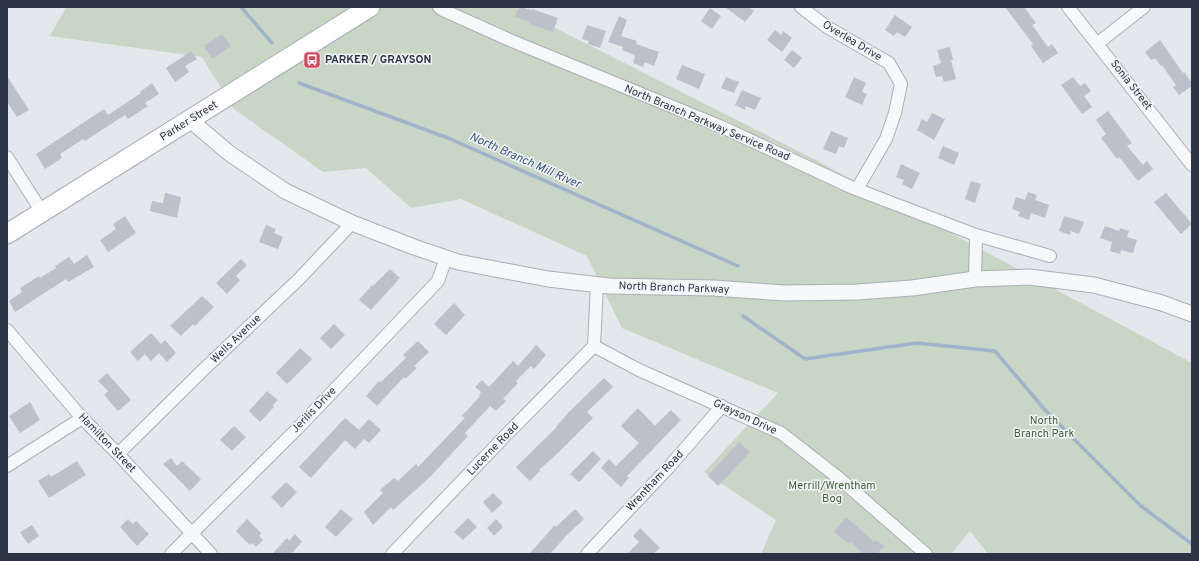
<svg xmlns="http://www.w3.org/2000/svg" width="1199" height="561" viewBox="0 0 1199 561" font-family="Overpass,sans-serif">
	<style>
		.green { fill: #c9d6c5 }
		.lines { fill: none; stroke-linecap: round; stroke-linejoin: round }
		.stream { stroke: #9fb4cc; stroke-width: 3.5 }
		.building { fill: #bbc0ca }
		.minor-casing { stroke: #a9aeb7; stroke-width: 14 }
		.tertiary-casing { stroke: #a9aeb7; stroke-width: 17 }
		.primary-casing { stroke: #a3abb8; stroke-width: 21 }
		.minor { stroke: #f7f8fa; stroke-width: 12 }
		.tertiary { stroke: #f7f8fa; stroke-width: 15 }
		.primary { stroke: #fff; stroke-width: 19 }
		.labels { text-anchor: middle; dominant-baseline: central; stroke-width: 3; stroke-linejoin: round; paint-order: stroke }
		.street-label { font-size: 11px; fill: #2b3445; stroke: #f4f6f9 }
		.poi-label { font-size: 11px; font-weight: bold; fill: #2b3445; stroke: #f4f6f9; text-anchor: start }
		.park-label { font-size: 11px; fill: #3f6138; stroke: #f4f6f9 }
		.water-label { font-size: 12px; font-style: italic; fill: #34527a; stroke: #f4f6f9 }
	</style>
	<rect width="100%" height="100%" fill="#e4e7ec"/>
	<path class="green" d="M66 7H514L812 158 1192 363V554H988L970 531 951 554H761L776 520 704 472 778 393 622 328 587 256 461 199 411 208 366 168 323 172 234 109 202 57 50 36Z"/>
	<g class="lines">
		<g class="stream">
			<path d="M241 7 272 43"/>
			<path d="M299 83 448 138 738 266"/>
			<path d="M743 316 805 359 917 343 995 351 1045 410 1141 506 1192 544"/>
		</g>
	</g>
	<g class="building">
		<path d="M519 7 532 10V9L558 18 553 32 530 24V22L515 17Z"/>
		<path d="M725 7H748L754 11 745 22Z"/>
		<path d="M1005 7H1024L1036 23 1032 25 1048 47 1052 44 1058 53 1043 63 1031 46 1033 44Z"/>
		<path d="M710 8 721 16 712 29 701 21Z"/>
		<path d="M895 15 912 27 905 37 897 32 894 36 885 30Z"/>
		<path d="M619 16 627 20 621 36 637 41 636 44 659 52 654 66 645 62 643 67 633 63 635 55 622 50 623 47 608 42Z"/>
		<path d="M587 25 606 31 600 48 588 44 589 41 582 39Z"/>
		<path d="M775 30 781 35 783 31 792 38 782 52 767 40Z"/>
		<path d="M222 34 231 46 212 59 204 46Z"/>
		<path d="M1160 40 1183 73 1184 72 1192 83V86L1179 95 1173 87 1176 85 1162 65 1161 66 1155 58 1151 60 1145 52Z"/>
		<path d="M950 47 953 60H951L956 79 944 82 942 76 936 77 933 66 941 63 937 50Z"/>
		<path d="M792 50 802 58 794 68 784 60Z"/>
		<path d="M191 51 197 59 185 66 189 72 175 82 166 68Z"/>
		<path d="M682 65 705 74 699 89 676 79Z"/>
		<path d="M7 76 29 110 17 117 7 102Z"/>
		<path d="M726 77 739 82 734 93 721 88Z"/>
		<path d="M854 77 866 83 862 92 867 94 862 105 845 97Z"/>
		<path d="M1073 77 1080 86 1085 83 1091 91 1084 96 1092 107 1082 114 1061 85Z"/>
		<path d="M152 83 159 94 145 103 148 106 128 119 125 115 85 141 83 139 60 154 62 158 45 169 36 154 104 109 108 115 141 93 140 92Z"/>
		<path d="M742 90 761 98 755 110 746 106 745 110 735 105Z"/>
		<path d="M1108 111 1132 143 1127 146 1143 165 1147 161 1153 169 1138 181 1119 157 1117 159 1101 138 1106 134 1096 120Z"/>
		<path d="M932 113 945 119 934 140 917 130 922 119 927 122Z"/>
		<path d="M831 131 848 138 844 148 839 146 836 154 823 149Z"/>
		<path d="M943 146 959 153 954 165 938 158Z"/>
		<path d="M901 164 920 173 912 189 902 184 904 180 896 177Z"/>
		<path d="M971 181 981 184 975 203 965 199Z"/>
		<path d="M1028 192 1037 195 1035 200 1049 205 1045 218 1031 213 1029 220 1018 216 1020 212 1012 209 1016 197 1025 200Z"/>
		<path d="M165 193 181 197 177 218 150 211 152 201 163 203Z"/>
		<path d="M1166 193 1192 224 1181 234 1154 202Z"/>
		<path d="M125 216 136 233 108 252 100 240 116 229 113 224Z"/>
		<path d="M1064 216 1084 222 1079 234 1071 231 1070 235 1059 231Z"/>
		<path d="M266 225 276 229 274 233 283 237 278 249 259 242Z"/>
		<path d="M1105 226 1119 231 1120 228 1129 231 1127 237 1137 240 1133 253 1121 250 1120 254 1110 251 1112 242 1100 238Z"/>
		<path d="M87 255 94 267 68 282 66 279 15 312 9 301 22 292 20 288 39 276 40 278 56 268 55 266 69 257 74 264Z"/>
		<path d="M241 259 247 265 236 276 240 280 227 294 216 283Z"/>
		<path d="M390 269 400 278 371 310 359 300 372 285 373 286Z"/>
		<path d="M202 296 214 307 195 326 193 324 181 336 170 326Z"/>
		<path d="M454 303 465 315 446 335 434 324Z"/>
		<path d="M334 324 345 335 331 349 320 338Z"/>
		<path d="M151 333 161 344 165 340 176 353 167 362 159 353 151 361 145 354 138 361 130 352Z"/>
		<path d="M418 341 429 352 414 366 417 368 405 379 404 377 377 406 366 396 379 381 381 382 406 358 403 355Z"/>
		<path d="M536 345 546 355 534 369 531 366 516 381 518 383 503 399 506 401 496 411 490 406 465 433 468 436 429 478 393 510 391 507 373 525 364 512 383 493 380 490 394 478 398 481 416 464 418 467 465 418 462 416 480 396 479 395 481 392 475 387 482 380 489 387 513 361 518 366Z"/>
		<path d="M300 348 312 359 287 384 276 373Z"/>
		<path d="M107 373 131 400 118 411 104 395 108 391 98 381Z"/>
		<path d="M604 378 613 387 587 412 593 418 560 451 539 470 540 471 530 481 516 467 556 428V427L569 412Z"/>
		<path d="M267 391 278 400 273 405 274 407 260 422 249 411Z"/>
		<path d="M30 402 40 420 20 433 9 416Z"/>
		<path d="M638 408 655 426 671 410 681 420 627 476 629 478 621 487 601 468 609 459 616 466 639 443 621 426Z"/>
		<path d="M345 418 359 430 369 419 381 430 369 443 364 439 355 449 345 440 311 478 299 467Z"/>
		<path d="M234 426 246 437 232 451 220 440Z"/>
		<path d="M739 442 750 452 718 486 708 476Z"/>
		<path d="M593 451 601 459 579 482 570 474Z"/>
		<path d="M171 458 177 466 182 461 201 479 190 491 163 464Z"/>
		<path d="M77 461 86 475 49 498 38 481 49 474 51 477Z"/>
		<path d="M286 482 297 492 282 508 271 497Z"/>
		<path d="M493 493 503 503 492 513 483 502Z"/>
		<path d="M341 509 353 519 336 537 325 527Z"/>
		<path d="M575 509 584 519 566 536 550 554H529L555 525 556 527Z"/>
		<path d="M846 517 874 542 876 540 884 546 877 554H864L851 542 849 544 834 532Z"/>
		<path d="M468 518 477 527 463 540 454 532Z"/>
		<path d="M128 519 133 524 136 521 149 534 137 546 120 527Z"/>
		<path d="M247 519 261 533 259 536 263 540 256 547 252 543 250 545 236 531Z"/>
		<path d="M496 519 503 527 494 536 487 528Z"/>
		<path d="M32 525 39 536 28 544 20 532Z"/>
		<path d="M640 528 660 548 653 554H627L639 542 633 536Z"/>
		<path d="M295 534 302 542 291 554H272L287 538 289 541Z"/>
	</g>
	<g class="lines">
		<defs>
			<g id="minor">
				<path d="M439 7 443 10 512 41 722 127 853 188 976 235 1050 256"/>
				<path d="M801 7 827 27 889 63 901 84 895 113 886 139 857 189"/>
				<path d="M1068 7 1192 165"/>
				<path d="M1098 43 1144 7"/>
				<path d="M7 157 42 212"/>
				<path d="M975 279 976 235"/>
				<path d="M597 284 594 346 639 370 781 433 840 479 926 554"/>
				<path d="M7 330 82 418 118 454 211 554"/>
				<path d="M118 454 202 371 299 279 352 223"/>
				<path d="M7 466 82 418"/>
				<path d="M171 554 297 429 438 281 446 258"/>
				<path d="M392 554 505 436 594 346"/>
				<path d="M587 554 669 467 722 406"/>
			</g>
			<path id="tertiary" d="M190 120 229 153 285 191 352 223 414 247 458 262 548 279 609 286 713 288 785 293 857 292 912 288 975 279 1029 277 1094 285 1162 303 1192 314"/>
			<path id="primary" d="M7 234 370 7"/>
		</defs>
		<use href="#minor" class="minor-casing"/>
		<use href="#tertiary" class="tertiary-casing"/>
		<use href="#primary" class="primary-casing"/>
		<use href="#minor" class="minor"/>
		<use href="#tertiary" class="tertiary"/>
		<use href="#primary" class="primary"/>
	</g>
	<defs>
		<symbol id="bus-square" viewBox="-11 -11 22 22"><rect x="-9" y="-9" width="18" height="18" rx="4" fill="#d1495b" stroke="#f4f6f9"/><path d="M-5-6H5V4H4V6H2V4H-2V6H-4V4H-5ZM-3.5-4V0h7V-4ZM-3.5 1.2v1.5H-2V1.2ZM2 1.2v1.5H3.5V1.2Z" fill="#fff"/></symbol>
	</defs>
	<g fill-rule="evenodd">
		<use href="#bus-square" x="302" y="50" width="20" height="20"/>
	</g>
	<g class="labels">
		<g class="street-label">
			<text transform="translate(852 41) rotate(31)">Overlea Drive</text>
			<text transform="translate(1131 85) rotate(52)">Sonia Street</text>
			<text transform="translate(189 121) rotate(-32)">Parker Street</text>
			<text transform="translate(707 123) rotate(23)">North Branch Parkway Service Road</text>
			<text transform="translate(674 288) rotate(2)">North Branch Parkway</text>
			<text transform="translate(236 339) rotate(-44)">Wells Avenue</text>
			<text transform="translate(314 410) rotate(-46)">Jerilis Drive</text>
			<text transform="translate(745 417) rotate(25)">Grayson Drive</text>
			<text transform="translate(107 443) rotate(46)">Hamilton Street</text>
			<text transform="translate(493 449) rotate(-46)">Lucerne Road</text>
			<text transform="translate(655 481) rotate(-47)">Wrentham Road</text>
		</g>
		<g class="poi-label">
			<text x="325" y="60">PARKER / GRAYSON</text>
		</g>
		<g class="park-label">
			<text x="1044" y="421">North<tspan x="1044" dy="13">Branch Park</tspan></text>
			<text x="832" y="486">Merrill/Wrentham<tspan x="832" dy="13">Bog</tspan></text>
		</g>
		<g class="water-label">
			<text transform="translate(525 161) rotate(24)">North Branch Mill River</text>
		</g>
	</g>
	<rect width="1199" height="561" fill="none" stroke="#2b3445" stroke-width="16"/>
</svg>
